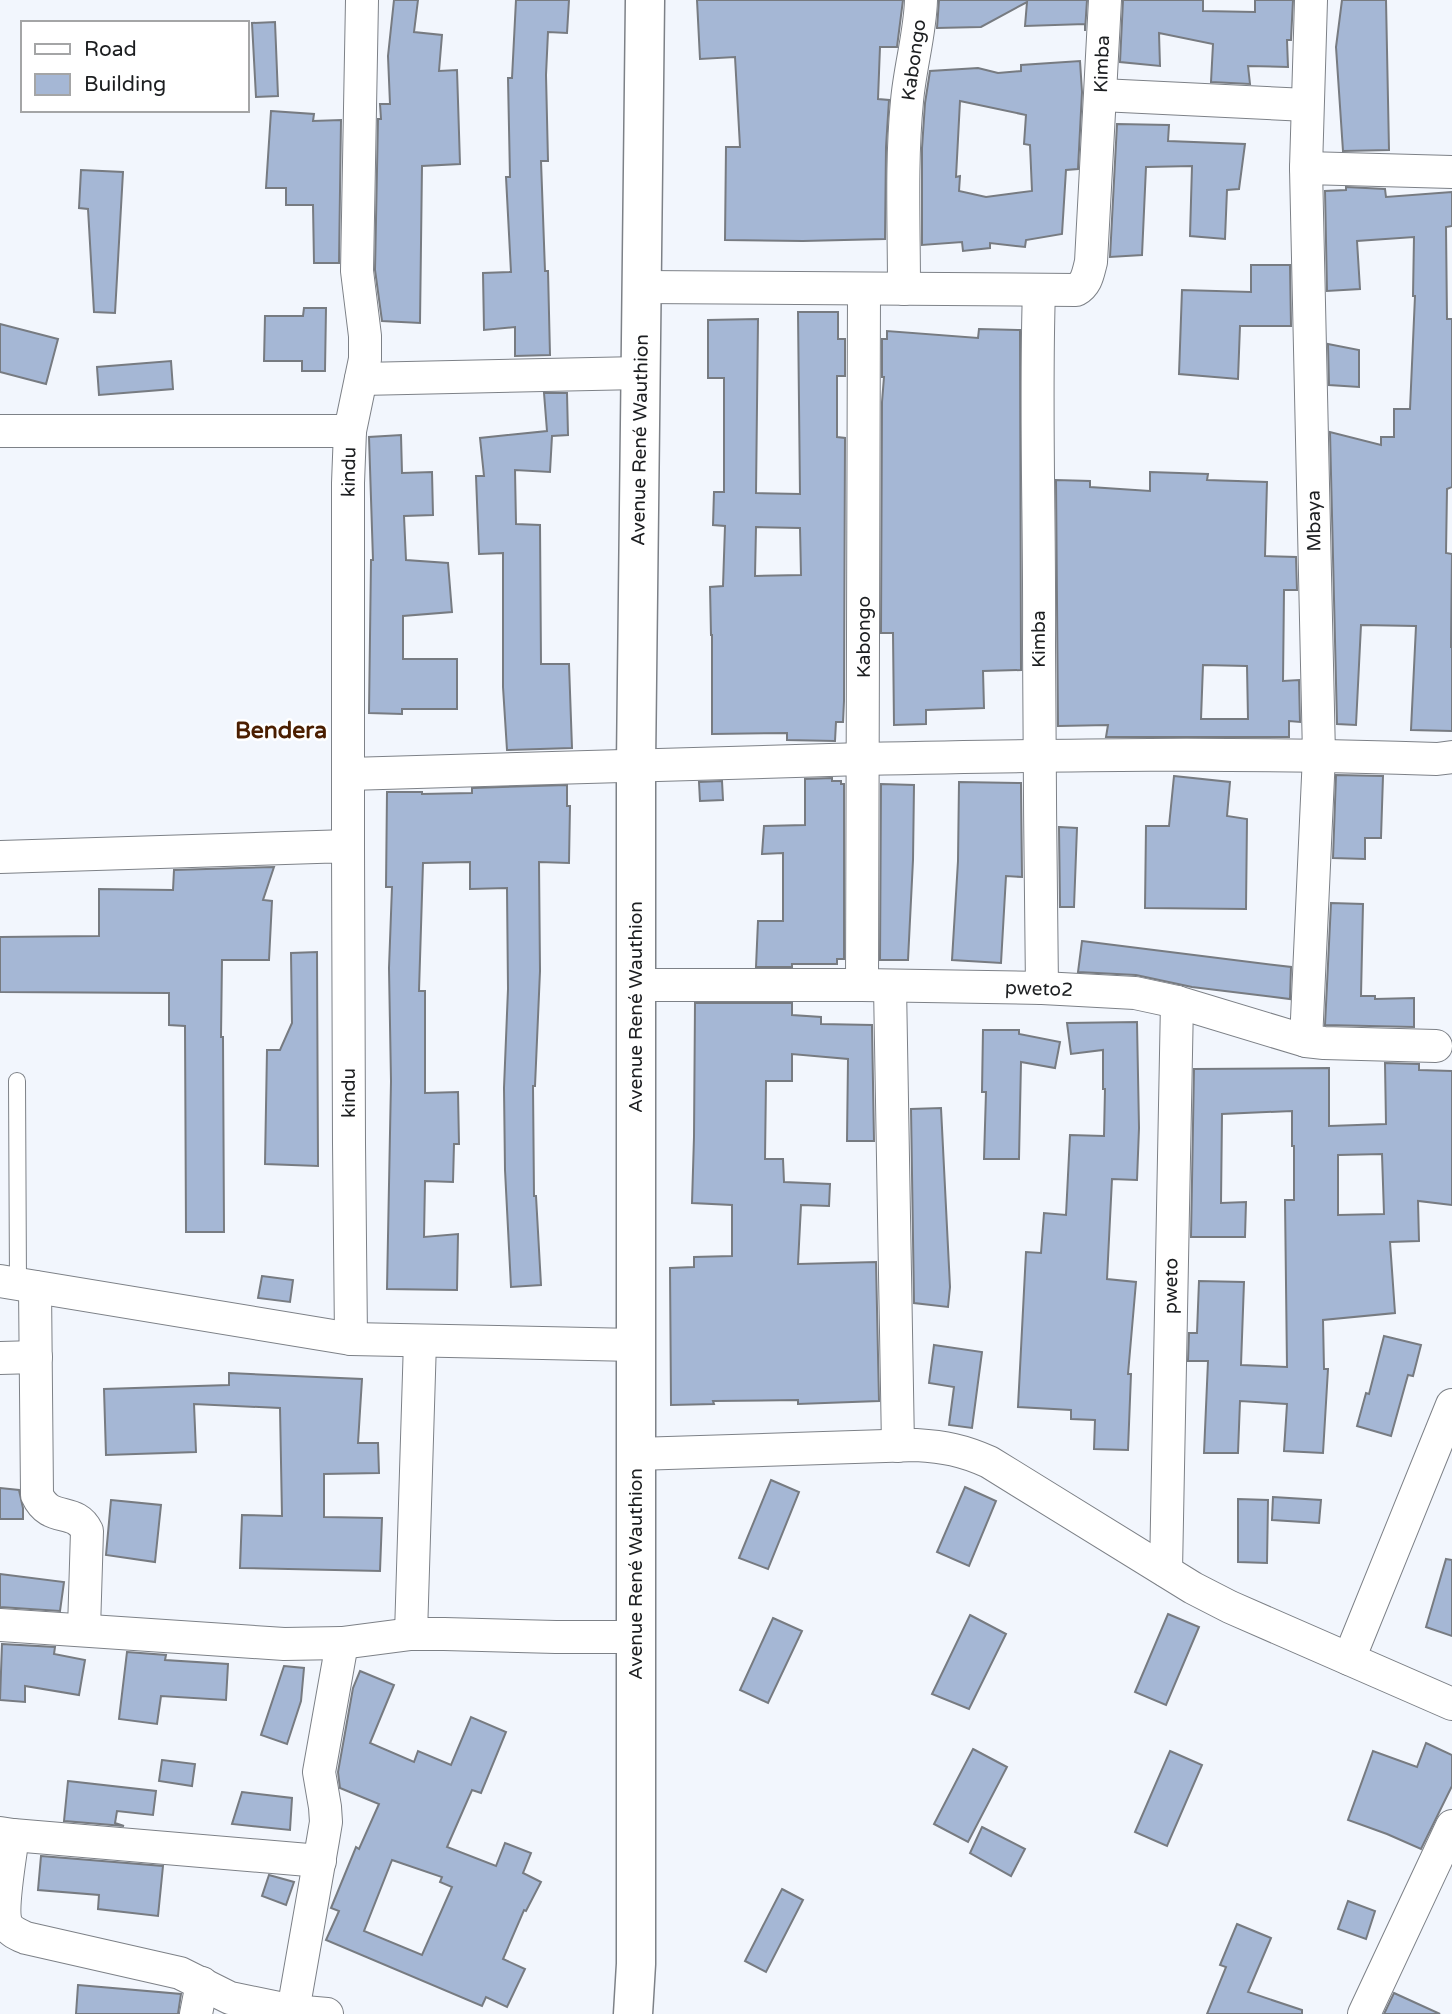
<svg xmlns="http://www.w3.org/2000/svg" width="1452" height="2014" viewBox="0 0 1452 2014" font-family="'Varela Round',sans-serif">
	<style>
		.building { fill: #a5b7d5; stroke: #777b81; stroke-width: 2; fill-rule: evenodd }
		.lines { fill: none; stroke-linecap: round; stroke-linejoin: round }
		.lane-casing { stroke: #7d8187; stroke-width: 18 }
		.street-casing { stroke: #7d8187; stroke-width: 34 }
		.secondary-casing { stroke: #7d8187; stroke-width: 41 }
		.lane { stroke: #fff; stroke-width: 16 }
		.street { stroke: #fff; stroke-width: 32 }
		.secondary { stroke: #fff; stroke-width: 38 }
		.labels { text-anchor: middle; dominant-baseline: central; stroke-width: 5; stroke-linejoin: round; paint-order: stroke }
		.street-label { font-size: 19px; fill: #1c1e20; stroke: #fff }
		.quarter-label { font-size: 23px; font-weight: bold; fill: #4b1e00; stroke: #fff }
	</style>
	<rect width="100%" height="100%" fill="#f2f6fd"/>
	<g class="building">
		<path d="M394 0H418L414 32 442 35 439 71 457 70 460 164 422 166 420 323 382 321 375 270 378 119H381L380 104H390L388 56Z"/>
		<path d="M516 0H569L567 33 548 32 546 75 548 161H541L545 271H548L550 355 515 356V327L484 330 483 273 511 272 506 177H510L508 78H512Z"/>
		<path d="M697 0H903L897 47H880L878 99 889 100 886 147 885 239 803 241 725 240 726 147H740L735 57 700 59Z"/>
		<path d="M939 0H1087L1085 31V24L1025 26 1027 2 981 27 937 28Z"/>
		<path d="M1123 0H1203V11L1255 12V0H1293L1291 40H1287L1288 67 1248 66 1250 84 1211 82 1213 44 1159 33 1160 66 1120 62Z"/>
		<path d="M1342 0H1386L1389 150 1343 151 1336 47Z"/>
		<path d="M275 22 278 96 256 97 252 23Z"/>
		<path d="M1080 61 1082 92 1078 169 1066 170 1062 234 1026 240 1025 247 990 243V248L963 251 962 242 922 245V148L925 103 930 71 978 68 998 73 1021 71V65ZM960 101 1026 115 1024 144 1030 145 1032 191 986 197 959 191 960 176 956 177Z"/>
		<path d="M271 111 314 114 313 121 341 120 339 263H314L313 205H286V188H266Z"/>
		<path d="M1117 124 1169 125 1168 141 1245 144 1239 189 1227 190 1225 239 1190 236 1192 166 1146 167 1142 255 1110 257Z"/>
		<path d="M81 170 123 172 115 313 94 312 88 209 79 208Z"/>
		<path d="M1346 187 1385 189 1386 197 1452 192V226L1446 227 1447 319H1452V487L1447 489 1446 553 1452 554 1451 647H1452V731L1411 730 1416 626 1361 625 1356 725 1337 724 1330 432 1381 445V437H1394V409H1410L1415 296H1413L1414 237 1357 241 1360 289 1327 291 1325 191 1346 190Z"/>
		<path d="M1251 265H1290L1291 326H1240L1238 379 1179 374 1182 290 1251 292Z"/>
		<path d="M304 308H326L325 371H302V361H264L265 316H303Z"/>
		<path d="M798 312H838V339H845V376H837V437L845 438 844 701 843 722H836L835 741 787 740V733L712 734V635H711L710 587 723 586 725 526 713 525 714 492H724V378H708V320L758 319 756 493 800 494ZM756 527 800 528 801 575 755 576Z"/>
		<path d="M0 324 58 339 46 384 0 372Z"/>
		<path d="M979 329 1020 330 1021 670 983 671 984 708 926 710V724L894 725 893 633H881L882 402 884 377H882V339H887V331L978 338Z"/>
		<path d="M1328 344 1359 350V387L1329 385Z"/>
		<path d="M171 361 173 389 99 395 97 367Z"/>
		<path d="M544 393H567L568 435 552 436 550 472 515 470 516 524 540 525 541 664H569L572 748 507 750 503 687V553L479 554 476 476H484L480 438 547 431Z"/>
		<path d="M401 435 402 473 432 472 433 515 404 516 406 560 448 563 452 612 403 616V659H457V709H402V714L369 713 371 560H373L369 437Z"/>
		<path d="M1150 472 1208 474 1207 480 1267 482 1265 556 1296 557 1297 590H1284L1283 681 1299 680 1300 722 1289 721V737H1106L1108 725 1058 726 1056 480 1090 481V487L1150 491ZM1203 665 1247 666 1248 719H1201Z"/>
		<path d="M1336 775 1383 776 1381 838H1365V859L1333 858Z"/>
		<path d="M1174 776 1230 782 1227 816 1247 819 1246 909 1145 908 1146 826H1169Z"/>
		<path d="M832 778V781H841V784H844V959H837V964H792V967H756L758 921H783V853L762 854 764 826 805 825V779Z"/>
		<path d="M722 781 723 800 700 801 699 782Z"/>
		<path d="M959 782 1021 783 1022 877 1006 876 1001 963 952 960 958 861Z"/>
		<path d="M881 784 914 785 913 860 908 960H880Z"/>
		<path d="M567 785V806H570L569 863 539 862 540 971 535 1086H533L534 1196H536L541 1285 511 1287 505 1170 504 1088 508 989 507 888 470 889V862L423 863 419 991H425V1093L458 1092 459 1144H454L453 1182 425 1181 424 1237 458 1234 457 1290 387 1289 391 1081 389 968 392 887H386L387 792H422V794L472 793V788Z"/>
		<path d="M1059 827 1077 828 1074 907H1060Z"/>
		<path d="M274 867 263 900 272 901 269 960H222L221 1037H223L224 1232H186L185 1026 169 1025V993L0 992V937L99 936V889L173 890 174 870Z"/>
		<path d="M1331 903 1363 904 1361 996H1375V999L1414 998V1027L1325 1025Z"/>
		<path d="M1082 941 1291 967 1290 999 1192 987 1136 975 1078 972Z"/>
		<path d="M317 952 318 1166 265 1164 267 1050H280L292 1023 291 953Z"/>
		<path d="M695 1003H792V1015L821 1017V1024L872 1025 874 1141H847L848 1059 792 1054V1081H766L765 1159H783L784 1182 830 1184 829 1206 801 1205 798 1264 876 1262 879 1401 798 1404V1400L713 1401 714 1404 671 1405 670 1268 694 1267V1257L732 1256V1205L692 1203 694 1137Z"/>
		<path d="M1137 1022 1139 1128 1137 1180 1112 1179 1107 1279 1136 1282 1128 1374H1131L1128 1450 1094 1449 1095 1420 1071 1419V1410L1018 1407 1026 1252 1041 1253 1044 1213 1066 1215 1070 1135 1104 1136 1105 1089H1103V1050L1071 1054 1067 1023Z"/>
		<path d="M983 1030H1019V1034L1060 1042 1055 1068 1021 1062 1019 1159H984L986 1092H982Z"/>
		<path d="M1385 1063 1419 1064V1070L1452 1071V1205L1418 1201 1419 1241 1390 1242 1395 1313 1323 1320 1324 1369H1328L1323 1453 1284 1451 1287 1404 1240 1401 1238 1453H1204L1208 1361H1188L1189 1333H1197L1199 1281 1244 1282 1241 1365 1287 1367 1285 1200H1294V1146H1292V1111L1222 1114 1221 1203 1246 1202 1245 1237H1191L1194 1069 1329 1068V1126L1386 1124ZM1382 1154 1384 1214 1338 1215V1155Z"/>
		<path d="M941 1108 950 1287 948 1307 914 1303 911 1109Z"/>
		<path d="M262 1276 293 1280 290 1302 258 1298Z"/>
		<path d="M1384 1336 1421 1345 1413 1376 1408 1375 1391 1436 1357 1426 1366 1393 1369 1394Z"/>
		<path d="M934 1345 982 1352 972 1428 949 1425 954 1387 929 1383Z"/>
		<path d="M229 1373 362 1379 358 1443H378L379 1473 324 1474V1517L382 1518 380 1571 240 1568 242 1515 282 1516 280 1408 194 1404 196 1452 106 1455 104 1389 229 1385Z"/>
		<path d="M771 1480 799 1492 768 1569 739 1558Z"/>
		<path d="M965 1487 996 1501 969 1566 937 1552Z"/>
		<path d="M0 1488 19 1490 23 1508V1519H0Z"/>
		<path d="M1273 1497 1321 1500 1319 1523 1272 1520Z"/>
		<path d="M1238 1499 1268 1500 1267 1563 1238 1562Z"/>
		<path d="M111 1500 161 1505 155 1562 106 1555Z"/>
		<path d="M1446 1559 1452 1560V1636L1426 1627Z"/>
		<path d="M0 1574 64 1582 60 1611 0 1607Z"/>
		<path d="M1168 1614 1199 1627 1166 1705 1135 1692Z"/>
		<path d="M970 1615 1006 1634 969 1709 932 1694Z"/>
		<path d="M773 1618 802 1631 768 1703 740 1690Z"/>
		<path d="M2 1644 55 1647 54 1654 85 1660 79 1695 25 1686V1702L0 1700Z"/>
		<path d="M127 1652 166 1655 165 1660 228 1664 226 1700 161 1696 157 1724 119 1719Z"/>
		<path d="M284 1666 304 1668 301 1701 287 1744 261 1735Z"/>
		<path d="M360 1671 394 1685 370 1743 414 1762 418 1751 451 1765 471 1717 506 1732 481 1793 472 1790 447 1847 496 1866 505 1843 531 1853 523 1873 541 1882 526 1911 524 1910 503 1959 525 1969 507 2007 486 1997 482 2006 326 1940 339 1911 331 1908 356 1847 359 1849 379 1804 340 1788 338 1772 353 1688ZM392 1860 442 1877 440 1882 452 1887 422 1955 364 1931Z"/>
		<path d="M1426 1743 1452 1755V1786L1421 1849 1387 1834 1348 1820 1373 1751 1417 1767Z"/>
		<path d="M973 1749 1007 1767 968 1842 934 1824Z"/>
		<path d="M1170 1751 1202 1765 1167 1846 1135 1832Z"/>
		<path d="M162 1760 195 1764 192 1786 159 1781Z"/>
		<path d="M68 1781 156 1791 153 1815 117 1811 115 1823 124 1826 64 1821Z"/>
		<path d="M242 1792 292 1798 290 1830 232 1824Z"/>
		<path d="M982 1827 1025 1849 1011 1876 970 1853Z"/>
		<path d="M41 1856 163 1866 158 1916 98 1909 99 1895 38 1890Z"/>
		<path d="M269 1875 294 1882 286 1905 262 1896Z"/>
		<path d="M782 1889 803 1900 766 1972 745 1961Z"/>
		<path d="M1348 1901 1375 1911 1366 1939 1338 1929Z"/>
		<path d="M1237 1924 1271 1938 1248 1992 1302 2010V2014H1207L1226 1967 1220 1965Z"/>
		<path d="M78 1985 181 1994 178 2014H76Z"/>
		<path d="M1394 1993 1440 2014H1384Z"/>
	</g>
	<g class="lines">
		<defs>
			<path id="lane" d="M17 1081 18 1284"/>
			<g id="street">
				<path d="M1101 95 1307 105"/>
				<path d="M1306 168 1452 172"/>
				<path d="M641 287 1076 290C1087 284 1088 273 1091 262L1105 0"/>
				<path d="M904 289C904 226 901 163 907 101 910 67 920 34 921 0"/>
				<path d="M1039 290C1035 408 1040 526 1039 644 1039 759 1041 873 1042 988"/>
				<path d="M361 379 640 373"/>
				<path d="M0 431H350"/>
				<path d="M349 774C521 768 692 763 863 759 1055 755 1246 752 1437 759L1452 757"/>
				<path d="M348 846V483L350 431 365 359V336L357 271 362 0"/>
				<path d="M0 857 348 846 349 1143 351 1339"/>
				<path d="M636 985H862L1042 988 1135 993 1177 1002 1306 1041 1324 1043 1436 1046"/>
				<path d="M862 985 864 289"/>
				<path d="M890 986 898 1446"/>
				<path d="M1306 1041 1319 755 1306 168 1311 0"/>
				<path d="M0 1281 351 1339 635 1345"/>
				<path d="M35 1287 37 1495C50 1524 75 1506 87 1531L84 1629"/>
				<path d="M0 1358 36 1357"/>
				<path d="M636 1454 916 1445C945 1447 962 1450 989 1462L1193 1588 1230 1607 1452 1704"/>
				<path d="M1166 1571 1177 1002"/>
				<path d="M0 1625 284 1644 342 1643 411 1634H444L556 1637H636"/>
				<path d="M411 1634 420 1341"/>
				<path d="M1349 1659 1452 1405"/>
				<path d="M0 1833 13 1835C11 1853 0 1911 7 1925 11 1932 19 1935 26 1938L180 1973 230 1998 293 2011 327 2014"/>
				<path d="M13 1835 320 1861"/>
				<path d="M293 2011 323 1840 326 1822 325 1807 319 1772 342 1643"/>
				<path d="M196 2014 202 1983"/>
				<path d="M1364 2014 1452 1826"/>
			</g>
			<path id="secondary" d="M633 2014 636 1964V764L645 0"/>
		</defs>
		<use href="#lane" class="lane-casing"/>
		<use href="#street" class="street-casing"/>
		<use href="#secondary" class="secondary-casing"/>
		<use href="#lane" class="lane"/>
		<use href="#street" class="street"/>
		<use href="#secondary" class="secondary"/>
	</g>
	<g class="labels">
		<g class="street-label">
			<text transform="translate(914 60) rotate(-82)">Kabongo</text>
			<text transform="translate(1102 64) rotate(-88)">Kimba</text>
			<text transform="translate(640 440) rotate(-89)">Avenue René Wauthion</text>
			<text transform="translate(349 472) rotate(-89)">kindu</text>
			<text transform="translate(1314 521) rotate(-91)">Mbaya</text>
			<text transform="translate(864 637) rotate(-90)">Kabongo</text>
			<text transform="translate(1039 639) rotate(-90)">Kimba</text>
			<text transform="translate(1039 989) rotate(2)">pweto2</text>
			<text transform="translate(636 1007) rotate(-90)">Avenue René Wauthion</text>
			<text transform="translate(349 1093) rotate(-90)">kindu</text>
			<text transform="translate(1171 1286) rotate(-89)">pweto</text>
			<text transform="translate(636 1574) rotate(-90)">Avenue René Wauthion</text>
		</g>
		<g class="quarter-label">
			<text x="281" y="731">Bendera</text>
		</g>
	</g>
	<rect x="21" y="21" width="228" height="91" fill="#ffffff" stroke="#a4a5a6" stroke-width="2"/>
	<rect x="35" y="44" width="35" height="10" fill="#ffffff" stroke="#a4a5a6" stroke-width="2"/>
	<text x="84" y="56" font-size="21" fill="#1c1e20">Road</text>
	<rect x="35" y="74" width="35" height="21" fill="#a5b7d5" stroke="#a4a5a6" stroke-width="2"/>
	<text x="84" y="91" font-size="21" fill="#1c1e20">Building</text>
</svg>
